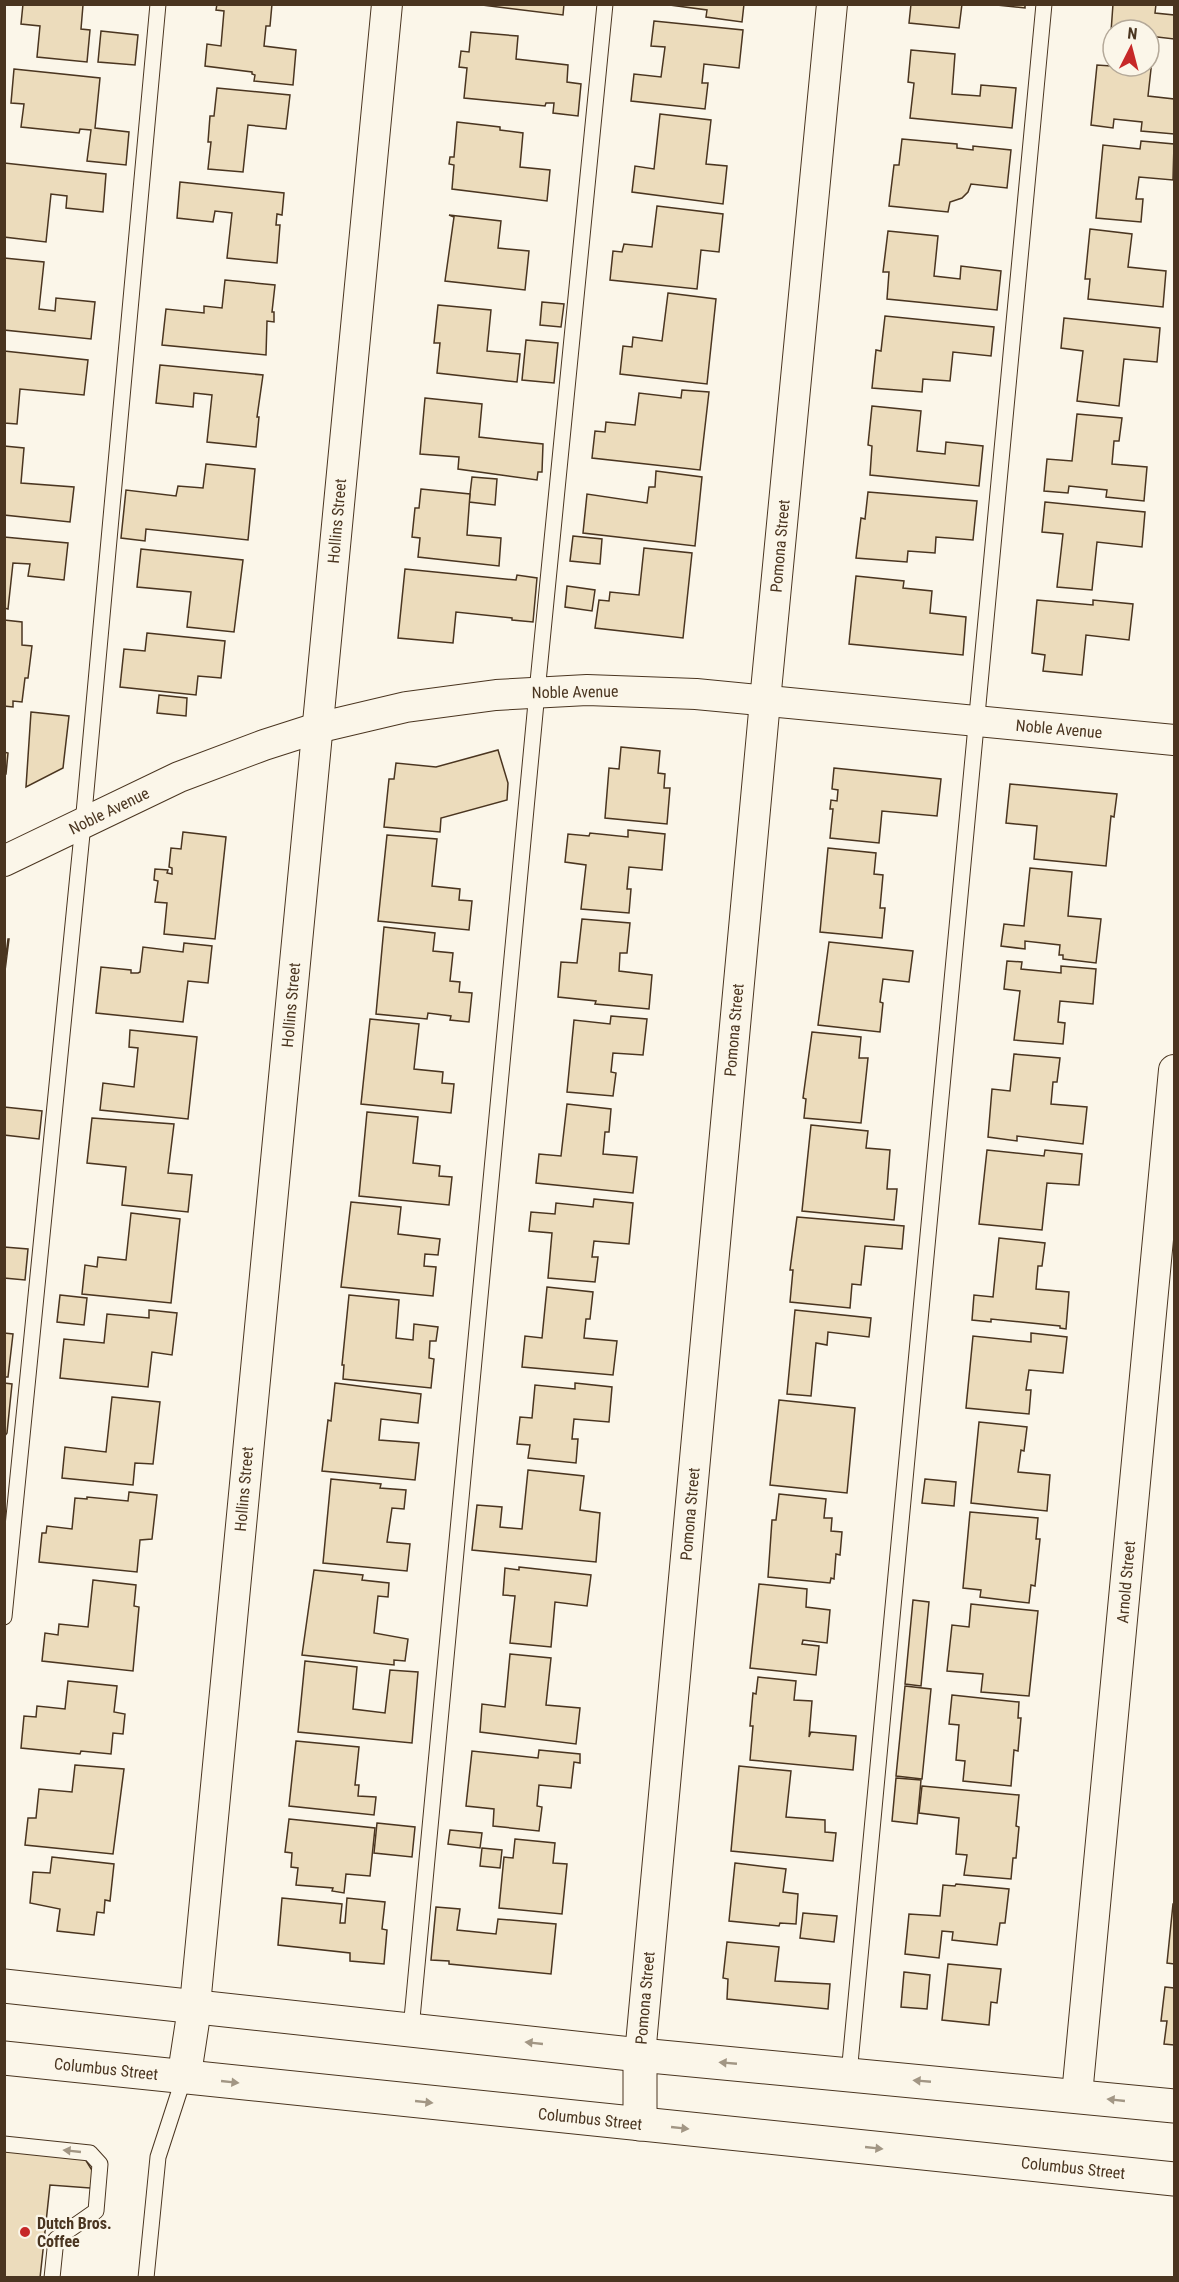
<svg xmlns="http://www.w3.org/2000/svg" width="1179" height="2282" viewBox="0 0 1179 2282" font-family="'Roboto Condensed',sans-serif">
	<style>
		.building { fill: #ecdcbc; stroke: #4a3520; stroke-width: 1.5 }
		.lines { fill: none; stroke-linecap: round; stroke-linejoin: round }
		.service-casing { stroke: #4a3520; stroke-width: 17 }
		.minor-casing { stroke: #4a3520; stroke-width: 32 }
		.secondary-casing { stroke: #4a3520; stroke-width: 35 }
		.service { stroke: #fbf6e9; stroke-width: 15 }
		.minor { stroke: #fbf6e9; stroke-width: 30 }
		.secondary { stroke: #fbf6e9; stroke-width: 33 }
		.oneway { fill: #a29684 }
		.poi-dot { fill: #c62828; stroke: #fbf6e9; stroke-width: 2 }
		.labels { text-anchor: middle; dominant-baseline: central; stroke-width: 4.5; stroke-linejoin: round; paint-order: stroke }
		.street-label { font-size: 16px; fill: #4a3520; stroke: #fbf6e9 }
		.poi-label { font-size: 16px; font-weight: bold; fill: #4a3520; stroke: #fbf6e9; text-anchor: start }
	</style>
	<rect width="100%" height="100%" fill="#fbf6e9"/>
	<g class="building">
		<path d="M23 4 83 5 81 29 90 30 87 62 37 57 40 26 21 24Z"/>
		<path d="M217 4H272L270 26H266L264 46 296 50 293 85 254 81 255 75 252 74V72L205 66 207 44 221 46 224 11 216 10Z"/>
		<path d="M474 4H564L563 15Z"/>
		<path d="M662 4H744L742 22 706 17 707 10Z"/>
		<path d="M911 4H962L959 28 909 23Z"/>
		<path d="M987 4H1025V8Z"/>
		<path d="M1113 4H1156L1155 13 1174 15V39L1149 36V30H1113V33L1111 32Z"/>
		<path d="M654 21 743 30 739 68 704 64 702 83H708L705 109 631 101 634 74 661 77 665 47 651 46Z"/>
		<path d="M101 31 138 35 135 65 98 62Z"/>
		<path d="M471 32 518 36 516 59 568 65 567 82 581 84 578 116 553 113 554 103H546L545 106 464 98 467 68 459 67 461 51 469 52Z"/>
		<path d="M1113 48V66H1149V51H1153L1148 96 1174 99V134L1141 131 1142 122 1114 119 1113 128 1091 125 1097 65 1111 66Z"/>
		<path d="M911 50 955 54 952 94 980 96 981 85 1016 88 1012 128 910 118 914 83 908 82Z"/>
		<path d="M14 69 100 78 95 128 129 132 126 165 87 161 91 130 80 129 79 133 21 127 24 104 11 103Z"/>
		<path d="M217 88 290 95 286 129 248 125 243 172 208 169 211 142H208L210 116H214Z"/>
		<path d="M660 114 711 120 706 164 727 166 723 204 632 192 635 166 654 169Z"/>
		<path d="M457 122 500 127V130L523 133 520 167 550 170 547 201 452 189 454 165 449 164 450 157H454Z"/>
		<path d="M902 139 957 144V148L973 150V146L1011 150 1007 188 971 184 968 192 962 198 950 202 948 212 889 206 894 165H899Z"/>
		<path d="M1141 141 1174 144 1173 180 1139 177 1136 199H1143L1141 222 1096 218 1103 145 1140 149Z"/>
		<path d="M4 163 106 174 103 212 66 208 67 196 51 194 46 242 4 237Z"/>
		<path d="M180 182 284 193 282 215 277 214 276 225H280L277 263 227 258 232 213 215 211 213 222 177 218Z"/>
		<path d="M657 206 723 214 719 252 701 250 697 289 610 280 613 251 622 252 624 244 652 247Z"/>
		<path d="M449 215 501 221 498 248 529 251 525 290 445 281 454 217Z"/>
		<path d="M1090 229 1132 234 1128 267 1166 271 1163 307 1088 299 1090 279H1085Z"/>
		<path d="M888 231 938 236 934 276 960 279 961 266 1001 271 997 310 887 299 889 272H883Z"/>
		<path d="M4 258 44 262 39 309 55 311 56 298 95 302 91 339 4 330Z"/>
		<path d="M225 280 275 285 272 312H274V322L267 321 266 355 162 345 166 309 204 313V306L222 308Z"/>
		<path d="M668 293 716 299 707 384 620 374 623 346 632 347 633 337 662 341Z"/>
		<path d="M542 302 564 304 561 327 540 325Z"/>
		<path d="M438 305 491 310 487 351 520 354 517 382 437 373 440 343H434Z"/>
		<path d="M885 316 994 327 991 356 953 352 950 381 923 379 922 392 872 388 876 350 881 351Z"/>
		<path d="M1064 318 1160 328 1157 362 1124 359 1119 406 1077 401 1083 351 1061 348Z"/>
		<path d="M526 340 558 343 554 383 522 380Z"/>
		<path d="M4 351 88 360 84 395 20 389 17 424 4 423Z"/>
		<path d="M160 365 263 375 257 417H259L256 447 207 442 212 395 194 393 193 407 156 403Z"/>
		<path d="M682 390 709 392 700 470 592 458 595 431 605 432 606 422 635 425 639 393 681 398Z"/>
		<path d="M425 398 482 404 479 437 543 444 542 472H538L537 480 458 469 459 457 420 454Z"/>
		<path d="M872 406 921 411 917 451 945 454 946 442 983 446 979 486 870 475 872 446 868 445Z"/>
		<path d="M1077 414 1122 418 1119 441H1114L1112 464 1147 467 1144 501 1106 497 1107 490 1069 486 1068 493 1044 491 1047 459 1072 461Z"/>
		<path d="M4 446 24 448 21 483 74 487 70 522 4 515Z"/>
		<path d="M206 464 255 469 248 540 146 529 145 541 121 538 126 490 176 496 178 486 203 488Z"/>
		<path d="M656 471 702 477 695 546 583 533 587 494 647 503 649 487H655Z"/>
		<path d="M472 477 497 479 495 505 469 502Z"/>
		<path d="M421 489 470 494 467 535 501 538 499 566 418 557 420 538 412 537 415 508H419Z"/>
		<path d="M868 492 977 501 973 540 936 537 935 553 908 551 907 562 856 558 861 518 865 519Z"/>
		<path d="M1045 502 1145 512 1142 547 1097 542 1092 590 1057 587 1063 534 1042 532Z"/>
		<path d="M573 536 602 539 600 564 570 561Z"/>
		<path d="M4 537 68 543 64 580 28 576 30 564 13 563 8 609 4 608Z"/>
		<path d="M644 548 692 553 683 638 595 628 599 600 609 601 610 592 639 595Z"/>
		<path d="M141 549 243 560 234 632 187 627 191 592 137 587Z"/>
		<path d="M405 569 516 580 517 575 537 578 533 622 512 620V618L456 612 453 643 398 638Z"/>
		<path d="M856 576 904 581 903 588 932 591 930 613 966 617 963 655 849 644Z"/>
		<path d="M567 586 595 590 592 611 565 607Z"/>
		<path d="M1037 600 1093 605V600L1133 604 1129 640 1086 635 1082 675 1043 671 1045 655 1032 653Z"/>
		<path d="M4 620 22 622V645L32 646 28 678H25L22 702 13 701V707L4 706Z"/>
		<path d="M147 633 225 641 221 678 198 676 196 695 120 687 124 649 145 651Z"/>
		<path d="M159 695 187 698 186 716 157 713Z"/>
		<path d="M31 712 69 716 63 768 26 787Z"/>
		<path d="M621 747 660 751 658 773 665 774 664 788H670L667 824 605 818 609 768 619 769Z"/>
		<path d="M498 750 508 783 507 800 441 818 440 832 384 827 389 779H394L396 763 436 767Z"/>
		<path d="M4 752 8 753 6 774H4Z"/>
		<path d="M834 768 941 779 937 816 882 811 879 843 830 838 833 809H830L831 800 837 801 838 790 832 789Z"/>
		<path d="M1010 784 1117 794 1114 817 1111 816 1106 866 1034 859 1037 826 1006 823Z"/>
		<path d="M628 830 665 834 662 870 629 867 627 889H631L629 913 581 909 586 865 565 862 568 834 589 836 590 833 628 837Z"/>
		<path d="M183 832 226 837 215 939 164 934 167 903 155 902 158 881 154 880 155 869 168 870 167 873 172 874V868L169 867 171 848 181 849Z"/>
		<path d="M387 835 437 839 432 886 460 889 459 900 472 901 469 930 378 921Z"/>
		<path d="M828 848 876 853 874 874 883 875 880 908H885L882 938 820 932Z"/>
		<path d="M1030 868 1072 872 1068 916 1101 919 1096 963 1063 959V955H1059L1060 945 1025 941V949L1001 946 1004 924 1024 926Z"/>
		<path d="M582 919 630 923 627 953H620L619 971 652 975 649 1009 595 1004 596 1001 558 997 561 962 577 963Z"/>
		<path d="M384 927 435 933 433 951 453 953 450 981 460 982 459 992 472 993 469 1022 450 1020 451 1016 428 1013 427 1019 376 1014Z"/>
		<path d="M8 939H9L4 979V955H6Z"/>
		<path d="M829 942 913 951 909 982 883 979 880 1002 883 1003 880 1032 818 1025Z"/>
		<path d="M184 943 212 946 208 983 188 981 183 1022 96 1013 101 967 131 970V973H138L140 972 143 947 183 952Z"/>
		<path d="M1007 961 1022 962 1021 969 1061 973V966L1096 969 1093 1004 1060 1001 1058 1022 1065 1023 1063 1044 1014 1040 1020 991 1004 989Z"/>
		<path d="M611 1016 647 1019 643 1055 613 1053 611 1072 616 1073 613 1096 567 1092 574 1020 610 1024Z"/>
		<path d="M370 1019 419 1024 414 1069 443 1072 442 1083 454 1084 451 1113 361 1104Z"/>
		<path d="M130 1030 197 1037 188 1119 100 1110 103 1083 134 1087 138 1048 129 1047Z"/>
		<path d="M812 1032 861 1037 859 1058H868L861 1123 804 1118 806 1099 803 1098Z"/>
		<path d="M1014 1054 1060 1058 1057 1082H1053L1051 1104 1087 1107 1083 1144 1017 1136V1141L988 1137 992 1089 1010 1091Z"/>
		<path d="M567 1104 611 1109 609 1132H605L603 1154 637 1157 633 1193 536 1183 539 1154 561 1156Z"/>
		<path d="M4 1107 42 1111 39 1139 4 1135Z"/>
		<path d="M367 1112 418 1117 413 1163 440 1166 439 1176 452 1177 449 1205 359 1196Z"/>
		<path d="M92 1118 174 1124 168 1173 192 1175 188 1212 122 1205 126 1167 87 1163Z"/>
		<path d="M811 1125 868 1131 866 1148 890 1150 887 1189H897L894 1220 802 1211Z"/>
		<path d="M987 1150 1044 1156 1045 1150 1082 1154 1079 1185 1047 1183 1042 1230 979 1224Z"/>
		<path d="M594 1199 633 1203 629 1244 594 1241 592 1257H598L595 1282 548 1278 552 1233 529 1231 531 1212 555 1214 556 1203 593 1207Z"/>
		<path d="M351 1202 401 1207 398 1234 440 1239 438 1255 425 1254 424 1266 436 1267 433 1296 341 1287Z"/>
		<path d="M131 1213 180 1219 171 1303 82 1294 85 1265 97 1267 98 1257 126 1260Z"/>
		<path d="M797 1217 904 1226 902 1249 865 1246 861 1285 852 1284 850 1308 790 1302 793 1270H790Z"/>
		<path d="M999 1238 1045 1243 1042 1266H1038L1036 1289 1069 1292 1066 1329 1060 1328V1326L991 1319V1322L972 1320 974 1295 993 1297Z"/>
		<path d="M4 1247 28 1249 25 1280 4 1278Z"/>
		<path d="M547 1287 593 1292 590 1319H586L584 1338 617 1341 613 1375 522 1367 525 1336 542 1338Z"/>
		<path d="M60 1295 87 1298 84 1325 57 1322Z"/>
		<path d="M349 1295 399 1300 396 1338 413 1340 414 1324 438 1327 436 1341H430L429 1358 434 1359 431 1388 343 1379 344 1365H342Z"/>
		<path d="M149 1310 177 1313 172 1355 152 1352 148 1387 60 1378 64 1339 104 1343 107 1314 149 1318Z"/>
		<path d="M795 1310 871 1318 869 1337 828 1332 827 1345 816 1343 811 1396 787 1394Z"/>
		<path d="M4 1333 13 1334 8 1377H4Z"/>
		<path d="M1031 1333 1067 1337 1063 1373 1029 1370 1026 1390H1031L1029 1414 966 1408 973 1336 1031 1342Z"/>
		<path d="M4 1383 12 1384 7 1433 4 1437Z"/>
		<path d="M335 1383 421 1394 418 1423 381 1419 379 1440 419 1443 415 1480 322 1471 328 1420 331 1421Z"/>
		<path d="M575 1383 612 1387 609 1422 574 1419 572 1439H578L576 1463 528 1458 530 1445 517 1444 520 1417 532 1418 535 1385 575 1389Z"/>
		<path d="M112 1397 160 1402 153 1464 135 1463 133 1485 62 1478 65 1447 106 1452Z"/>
		<path d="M779 1400 855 1408 847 1493 770 1485Z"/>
		<path d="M979 1422 1027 1427 1024 1451 1021 1450 1018 1472 1050 1475 1047 1511 971 1503Z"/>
		<path d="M528 1470 584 1476 580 1510 600 1513 596 1562 472 1550 477 1505 502 1507 500 1527 522 1529Z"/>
		<path d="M331 1479 381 1484 380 1488 406 1490 404 1509 392 1508 387 1542 410 1544 407 1571 323 1563Z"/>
		<path d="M925 1479 956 1482 954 1506 922 1503Z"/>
		<path d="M129 1492 157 1495 152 1539 140 1540 137 1572 39 1562 42 1533H46L47 1526 72 1529 75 1498 87 1499V1497L128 1501Z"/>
		<path d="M779 1494 826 1499 824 1518H832L831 1531 842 1532 840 1555 836 1554 834 1579 831 1578 830 1583 768 1577 772 1520H776Z"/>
		<path d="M970 1512 1038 1518 1036 1539H1040L1035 1586 1031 1585 1029 1603 980 1597 981 1590 963 1588Z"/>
		<path d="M519 1567 591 1575 587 1606 555 1602 551 1647 510 1643 515 1596 503 1595 505 1568 519 1570Z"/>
		<path d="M314 1570 363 1575 362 1580 389 1583 388 1597 378 1596 374 1633 408 1639 405 1661 394 1660V1665L302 1655Z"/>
		<path d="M93 1580 136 1585 134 1606 139 1607 133 1671 42 1661 45 1633 58 1635 59 1624 88 1627Z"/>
		<path d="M759 1584 807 1589 806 1607 830 1610 827 1643 803 1640 802 1644 819 1646 816 1675 750 1668Z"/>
		<path d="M913 1600 929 1602 921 1686 905 1684Z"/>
		<path d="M971 1604 1038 1611 1029 1696 981 1692 983 1674 947 1671 952 1625 969 1627Z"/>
		<path d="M510 1654 551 1658 546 1705 580 1708 576 1744 480 1732 482 1704 505 1707Z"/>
		<path d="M305 1661 357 1667 353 1709 385 1713 390 1670 418 1672 412 1743 298 1732Z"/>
		<path d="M758 1677 796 1681 794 1700 812 1701 809 1737 811 1732 856 1736 853 1770 750 1760 753 1726H750L753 1693 756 1694Z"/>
		<path d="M68 1681 117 1686 114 1712 125 1714 123 1734 113 1733 111 1754 81 1751 80 1754 21 1748 24 1716 36 1717 37 1706 65 1709Z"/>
		<path d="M905 1686 931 1689 922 1779 896 1776Z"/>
		<path d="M952 1695 1019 1702 1018 1718H1021L1018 1751 1014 1750 1011 1786 963 1781 965 1761 956 1760 959 1725 949 1724Z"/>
		<path d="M296 1741 359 1747 355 1785H359L358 1796 376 1797 374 1815 289 1806Z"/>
		<path d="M539 1750 580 1754V1763L574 1762 571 1788 539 1785 537 1806 542 1807 539 1831 493 1826 494 1809 466 1806 472 1751 538 1758Z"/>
		<path d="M75 1765 124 1769 113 1854 25 1845 28 1818H36L39 1789 72 1792Z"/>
		<path d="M739 1766 791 1771 786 1817 825 1820V1832L836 1833 833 1861 731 1851Z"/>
		<path d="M896 1778 921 1780 917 1824 892 1821Z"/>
		<path d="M922 1786 1019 1795 1016 1826 1019 1827 1016 1858H1013L1011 1879 964 1875 967 1855 956 1854 959 1818 919 1813Z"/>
		<path d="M289 1819 375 1828 370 1876 346 1874 344 1893 332 1891 333 1888 296 1885 298 1868 291 1867 292 1853 285 1852Z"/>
		<path d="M377 1823 415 1827 412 1857 374 1853Z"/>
		<path d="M450 1830 482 1833 480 1848 448 1844Z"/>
		<path d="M515 1839 555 1843 553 1863 567 1864 562 1914 499 1908 504 1857 513 1858Z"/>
		<path d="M482 1848 502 1850 500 1868 480 1866Z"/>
		<path d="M52 1857 114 1864 110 1901 105 1900 104 1913 97 1912 94 1935 57 1931 60 1909 30 1903 33 1872 50 1873Z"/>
		<path d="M735 1863 786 1869 783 1892 798 1894 796 1924 780 1923 779 1926 729 1921Z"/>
		<path d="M956 1884 1009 1889 1005 1923H1000L997 1945 952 1940 953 1932 942 1931 939 1958 905 1954 909 1914 940 1916 943 1885 955 1886Z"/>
		<path d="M282 1898 342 1904 340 1923H345L347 1898 385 1902 382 1929 387 1930 384 1964 350 1961V1953L278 1945Z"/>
		<path d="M1173 1904H1174V1964L1167 1963Z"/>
		<path d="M436 1907 460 1909 457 1930 496 1934 498 1919 556 1924 551 1974 449 1964V1961L431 1960Z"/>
		<path d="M803 1913 837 1916 834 1942 800 1938Z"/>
		<path d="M727 1942 779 1947 775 1981 830 1984 828 2009 727 1999 728 1979 723 1978Z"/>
		<path d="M948 1964 1001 1969 997 2003 991 2002 989 2025 942 2020Z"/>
		<path d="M904 1972 930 1975 927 2009 901 2007Z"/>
		<path d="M1165 1987 1174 1988V2045L1164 2044 1167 2021H1161Z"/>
		<path d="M4 2148 82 2154 98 2180 90 2188 50 2185 40 2278 4 2277Z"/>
	</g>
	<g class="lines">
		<defs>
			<g id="service">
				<path d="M4 1617 83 824 158 4"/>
				<path d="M411 2029 537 692 605 4"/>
				<path d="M849 2074 1044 4"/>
				<path d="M4 2144 90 2153 100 2164 96 2211 56 2239 52 2278"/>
				<path d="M146 2278 158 2157 184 2077"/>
			</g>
			<g id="minor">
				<path d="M4 861 179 777 264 745 317 728 406 707 496 695 587 690 696 694 1174 740"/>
				<path d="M195 2005 387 4"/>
				<path d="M640 2055 765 701 832 4"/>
				<path d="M1077 2095 1174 1070"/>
			</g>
			<g id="secondary">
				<path d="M4 1986 640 2055 1174 2106"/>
				<path d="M640 2055V2124"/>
				<path d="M4 2058 1174 2179"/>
				<path d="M184 2077 195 2005"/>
			</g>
		</defs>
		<use href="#service" class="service-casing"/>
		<use href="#minor" class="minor-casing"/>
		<use href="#secondary" class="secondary-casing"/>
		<use href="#service" class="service"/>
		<use href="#minor" class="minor"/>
		<use href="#secondary" class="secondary"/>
	</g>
	<defs><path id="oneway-solid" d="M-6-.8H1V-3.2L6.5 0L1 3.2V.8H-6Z" transform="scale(1.5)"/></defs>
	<g class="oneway">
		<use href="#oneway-solid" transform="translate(534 2043) rotate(-174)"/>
		<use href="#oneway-solid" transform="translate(728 2063) rotate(-175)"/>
		<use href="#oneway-solid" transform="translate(922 2081) rotate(-175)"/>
		<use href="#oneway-solid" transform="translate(230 2082) rotate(6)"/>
		<use href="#oneway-solid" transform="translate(1116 2100) rotate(-174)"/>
		<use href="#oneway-solid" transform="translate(424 2102) rotate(6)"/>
		<use href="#oneway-solid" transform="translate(680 2128) rotate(6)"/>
		<use href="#oneway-solid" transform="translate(874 2148) rotate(6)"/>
		<use href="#oneway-solid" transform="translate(72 2151) rotate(-174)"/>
	</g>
	<circle class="poi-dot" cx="25" cy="2232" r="6"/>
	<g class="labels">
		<g class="street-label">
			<text transform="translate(337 521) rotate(-85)">Hollins Street</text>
			<text transform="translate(780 546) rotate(-85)">Pomona Street</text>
			<text transform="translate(575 692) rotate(-1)">Noble Avenue</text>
			<text transform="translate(1059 729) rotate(5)">Noble Avenue</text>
			<text transform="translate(109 811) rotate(-26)">Noble Avenue</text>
			<text transform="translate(291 1005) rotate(-85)">Hollins Street</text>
			<text transform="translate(734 1030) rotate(-85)">Pomona Street</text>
			<text transform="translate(244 1489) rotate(-85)">Hollins Street</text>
			<text transform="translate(690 1514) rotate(-85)">Pomona Street</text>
			<text transform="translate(1126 1582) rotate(-85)">Arnold Street</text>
			<text transform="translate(645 1998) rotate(-85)">Pomona Street</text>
			<text transform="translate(106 2069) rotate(6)">Columbus Street</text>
			<text transform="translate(590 2119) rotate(6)">Columbus Street</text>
			<text transform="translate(1073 2168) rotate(6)">Columbus Street</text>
		</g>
		<g class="poi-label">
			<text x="37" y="2223">Dutch Bros.<tspan x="37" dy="18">Coffee</tspan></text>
		</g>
	</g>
	<rect width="1179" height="2282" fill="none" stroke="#4a3520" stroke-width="12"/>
	<g transform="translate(1131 48) rotate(6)"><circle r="28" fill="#fbf6e9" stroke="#b4a999" stroke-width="1.5"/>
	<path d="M0-4.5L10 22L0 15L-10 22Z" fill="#c62828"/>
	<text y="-9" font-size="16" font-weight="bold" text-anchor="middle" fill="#4a3520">N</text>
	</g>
</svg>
